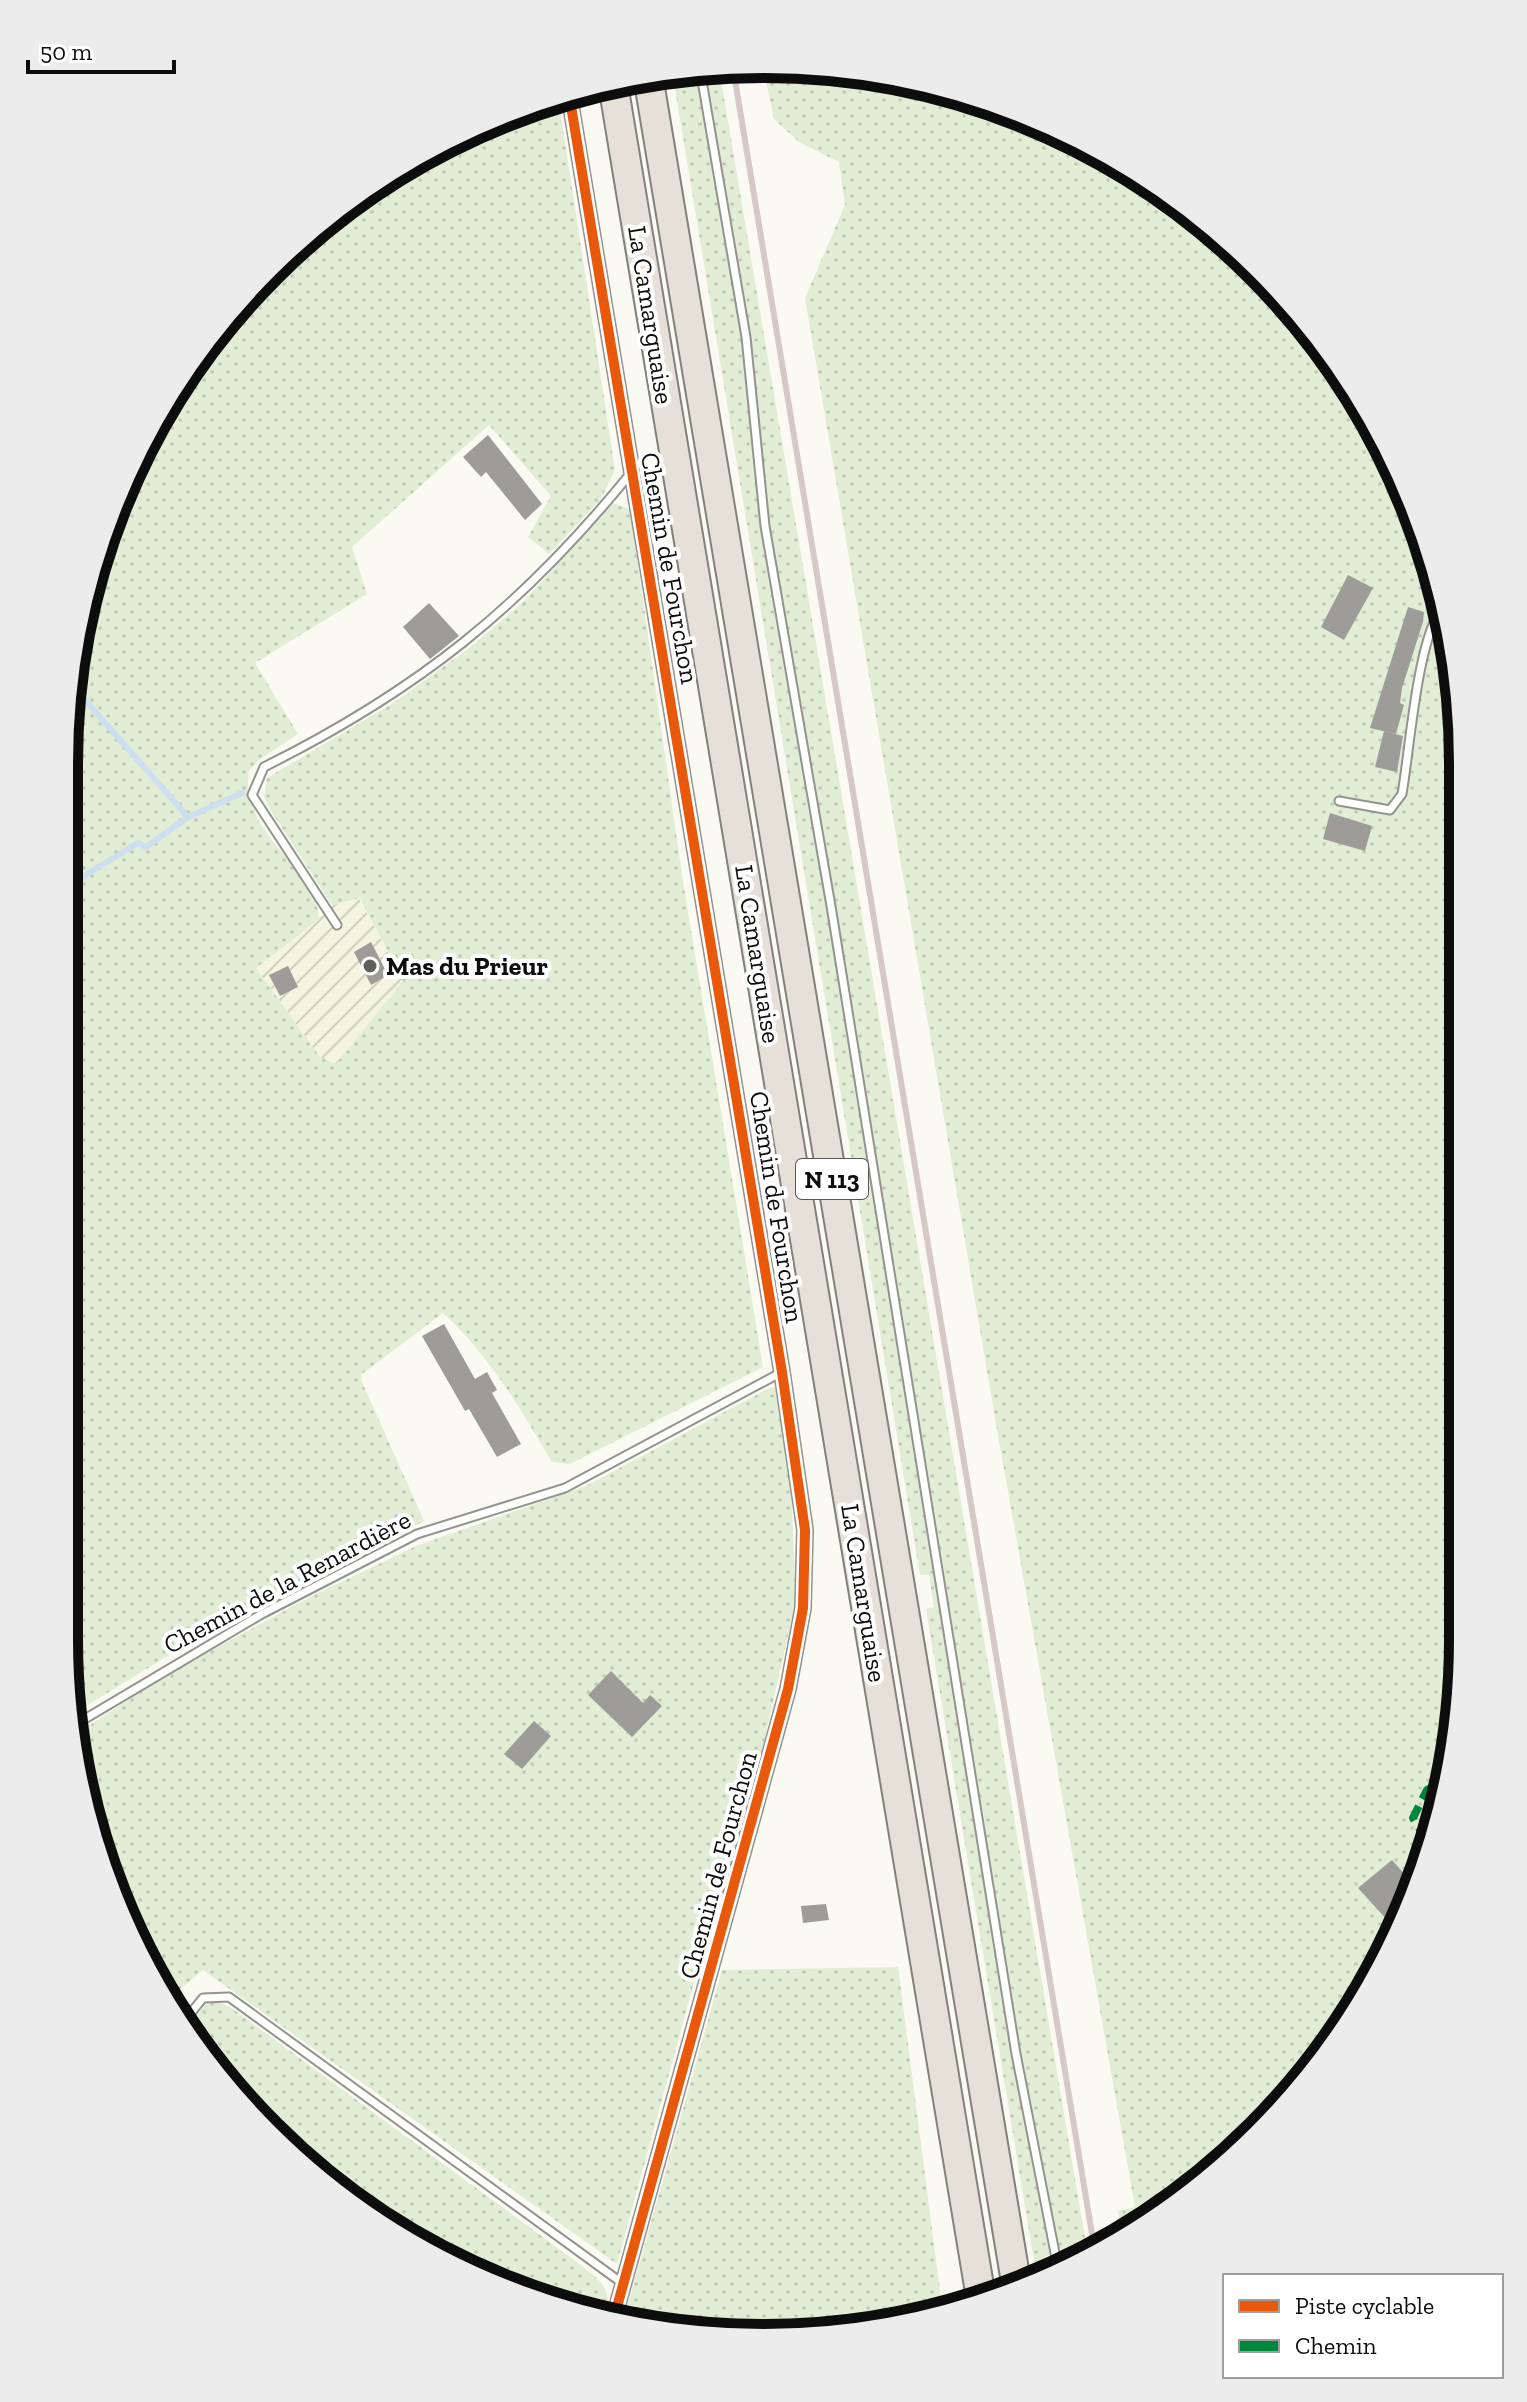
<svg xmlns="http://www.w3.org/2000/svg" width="1527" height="2402" viewBox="0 0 1527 2402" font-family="'Zilla Slab',serif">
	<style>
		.farmland { fill: url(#farmland-furrows) }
		.grass { fill: url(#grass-dots) }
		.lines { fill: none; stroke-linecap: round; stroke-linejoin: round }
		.stream { stroke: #cddfef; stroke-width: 6 }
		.building { fill: #9d9c98 }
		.lane-casing { stroke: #949390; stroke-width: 11 }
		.street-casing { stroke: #949390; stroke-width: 18 }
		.highway-casing { stroke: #81817d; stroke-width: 32 }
		.lane { stroke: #fefefd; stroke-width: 7 }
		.street { stroke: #fefefd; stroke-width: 14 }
		.highway { stroke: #e6e0d8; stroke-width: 28 }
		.rail { stroke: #d5c8c6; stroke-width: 6 }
		.quiet { stroke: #00873e; stroke-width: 8; stroke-dasharray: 16 8; stroke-linecap: butt }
		.cycleway-casing { stroke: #fff; stroke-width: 15 }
		.cycleway { stroke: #e8590c; stroke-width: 10 }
		.poi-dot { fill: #60605d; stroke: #fff; stroke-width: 3 }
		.labels { text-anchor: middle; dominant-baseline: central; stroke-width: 8; stroke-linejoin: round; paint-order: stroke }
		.shield { fill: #fff; stroke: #565656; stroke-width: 2 }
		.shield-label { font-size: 24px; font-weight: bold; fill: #0d0d0d }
		.street-label { font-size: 26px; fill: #0d0d0d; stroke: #fff }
		.poi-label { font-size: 26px; font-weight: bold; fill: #0d0d0d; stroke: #fff; text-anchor: start }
		.rim { fill: none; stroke: #0d0d0d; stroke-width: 10 }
	</style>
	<defs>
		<pattern id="farmland-furrows" width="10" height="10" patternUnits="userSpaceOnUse" patternTransform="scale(2)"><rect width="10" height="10" fill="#f4f4e0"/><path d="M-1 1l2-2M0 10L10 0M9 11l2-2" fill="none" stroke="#d0d0bf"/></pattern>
		<pattern id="grass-dots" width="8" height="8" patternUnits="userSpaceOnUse" patternTransform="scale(2)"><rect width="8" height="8" fill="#e1edd5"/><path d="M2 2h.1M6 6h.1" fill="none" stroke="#c0cab6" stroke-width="1.8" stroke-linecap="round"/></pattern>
	</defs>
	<rect width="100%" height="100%" fill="#faf9f2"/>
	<path class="farmland" d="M359 898 403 981 336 1065 320 1057 256 968 333 905Z"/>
	<g class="grass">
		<path d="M810 66 945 88 1073 136 1190 209 1290 303 1370 414 1439 582 1461 717 1457 1729 1410 1906 1318 2065 1152 2220 1122 2234 1118 2211 1135 2207 995 1418 805 298 845 205 839 162 799 142 774 119 763 67Z"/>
		<path d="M719 68 1087 2250 1036 2273 926 1609 934 1607 929 1575H920L672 70Z"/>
		<path d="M558 96 615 470 601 499 549 554 528 537 551 496 489 425 352 547 367 594 255 663 298 734 259 760 249 771C239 836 317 865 319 919L256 968 320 1057 336 1064 403 981 360 898 332 905 269 808 264 797 267 778 395 702 469 648 521 604 613 503 630 509 682 875 763 1367 570 1464 552 1462C521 1409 488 1354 443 1313L362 1374 361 1380 424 1521 204 1634 76 1712 64 1638 70 673 117 496 209 337 303 237 414 157 539 101Z"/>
		<path d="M771 1387 778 1388 791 1489 796 1600 740 1848 702 1953 617 2264 203 1970 168 1999 101 1863 79 1732 168 1674 310 1597 416 1546 586 1486Z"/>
		<path d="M898 1967 943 2314 763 2338 625 2315 722 1970Z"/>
		<path d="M211 1998 233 2009 578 2263C597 2278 612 2286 607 2312L538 2301 338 2194 185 2030Z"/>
	</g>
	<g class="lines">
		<g class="stream">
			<path d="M70 683 188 817"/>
			<path d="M69 885 138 843 146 847 188 817 242 793"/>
		</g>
	</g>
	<g class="building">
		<path d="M488 435 542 504 525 520 486 472 481 477 463 457Z"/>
		<path d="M1348 575 1373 588 1344 640 1321 627Z"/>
		<path d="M429 603 459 636 430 659 403 627Z"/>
		<path d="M1408 607 1424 612 1423 622 1402 688 1400 703 1404 705 1396 734 1370 728Z"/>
		<path d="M1384 731 1403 736 1397 772 1375 767Z"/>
		<path d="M1330 813 1372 826 1365 851 1323 839Z"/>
		<path d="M371 942 388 975 371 985 354 952Z"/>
		<path d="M288 966 298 987 280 996 269 975Z"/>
		<path d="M444 1324 475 1379 487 1372 497 1390 492 1393 521 1444 497 1457 469 1409 465 1411 422 1336Z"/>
		<path d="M611 1671 643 1703 650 1695 662 1706 632 1737 588 1695Z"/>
		<path d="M534 1721 551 1736 522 1769 504 1754Z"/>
		<path d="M1392 1860 1415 1886 1411 1900 1388 1921 1358 1888Z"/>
		<path d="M826 1904 829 1920 803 1923 801 1906Z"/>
	</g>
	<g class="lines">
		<defs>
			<g id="lane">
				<path d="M700 69 746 337 765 526 831 906 1016 2054 1057 2263"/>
				<path d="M1339 801 1390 810 1402 794C1410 749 1417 639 1443 606"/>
				<path d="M337 925 252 795 264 767C417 691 522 607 630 474"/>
				<path d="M78 1723 260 1615 417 1534 565 1488 782 1372"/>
				<path d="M181 2025 203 1998 229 1997 622 2283"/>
			</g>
			<path id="street" d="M569 94 782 1372 805 1530 803 1608 788 1689 615 2314"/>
			<g id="highway">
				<path d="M648 76 1016 2282"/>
				<path d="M613 84 981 2298"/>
			</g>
		</defs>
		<use href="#lane" class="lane-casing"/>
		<use href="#street" class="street-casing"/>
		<use href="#highway" class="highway-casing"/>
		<use href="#lane" class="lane"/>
		<use href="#street" class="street"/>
		<use href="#highway" class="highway"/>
		<path class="rail" d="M733 68 1094 2246"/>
		<path class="quiet" d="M1427 1841 1413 1818 1427 1790 1443 1781"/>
		<defs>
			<path id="cycleway" d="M569 94 782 1372 805 1530 803 1608 788 1689 615 2314"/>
		</defs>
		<use href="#cycleway" class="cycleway-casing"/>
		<use href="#cycleway" class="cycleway"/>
	</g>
	<circle class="poi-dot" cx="370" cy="966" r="8"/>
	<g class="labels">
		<rect class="shield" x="796" y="1159" width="72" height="40" rx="6"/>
		<g class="shield-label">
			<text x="832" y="1179">N 113</text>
		</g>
		<g class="street-label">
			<text transform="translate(651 315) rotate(81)">La Camarguaise</text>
			<text transform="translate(670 568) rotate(80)">Chemin de Fourchon</text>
			<text transform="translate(758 954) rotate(81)">La Camarguaise</text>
			<text transform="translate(777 1207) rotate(81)">Chemin de Fourchon</text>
			<text transform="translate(287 1582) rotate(-28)">Chemin de la Renardière</text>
			<text transform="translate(864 1593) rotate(81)">La Camarguaise</text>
			<text transform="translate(718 1865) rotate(-75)">Chemin de Fourchon</text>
		</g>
		<g class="poi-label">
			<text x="386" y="966">Mas du Prieur</text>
		</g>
	</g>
	<path d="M0 0H1527V2402H0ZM763 78H764A685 685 0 0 1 1449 763V1639A685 685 0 0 1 764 2324H763A685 685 0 0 1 78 1639V763A685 685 0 0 1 763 78Z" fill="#ececec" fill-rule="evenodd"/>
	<path class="rim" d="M763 78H764A685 685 0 0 1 1449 763V1639A685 685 0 0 1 764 2324H763A685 685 0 0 1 78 1639V763A685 685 0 0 1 763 78Z"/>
	<rect x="1223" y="2274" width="280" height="104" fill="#ffffff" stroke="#9e9e9e" stroke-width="2"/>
	<rect x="1239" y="2300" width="40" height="12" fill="#e8590c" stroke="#9e9e9e" stroke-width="2"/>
	<text x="1295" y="2314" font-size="24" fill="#0d0d0d">Piste cyclable</text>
	<rect x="1239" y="2340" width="40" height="12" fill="#00873e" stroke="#9e9e9e" stroke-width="2"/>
	<text x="1295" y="2354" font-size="24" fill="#0d0d0d">Chemin</text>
	<path d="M28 60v12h146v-12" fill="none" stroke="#0d0d0d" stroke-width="4"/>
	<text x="40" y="60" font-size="24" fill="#0d0d0d" stroke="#ffffff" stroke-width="6" paint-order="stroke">50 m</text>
</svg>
